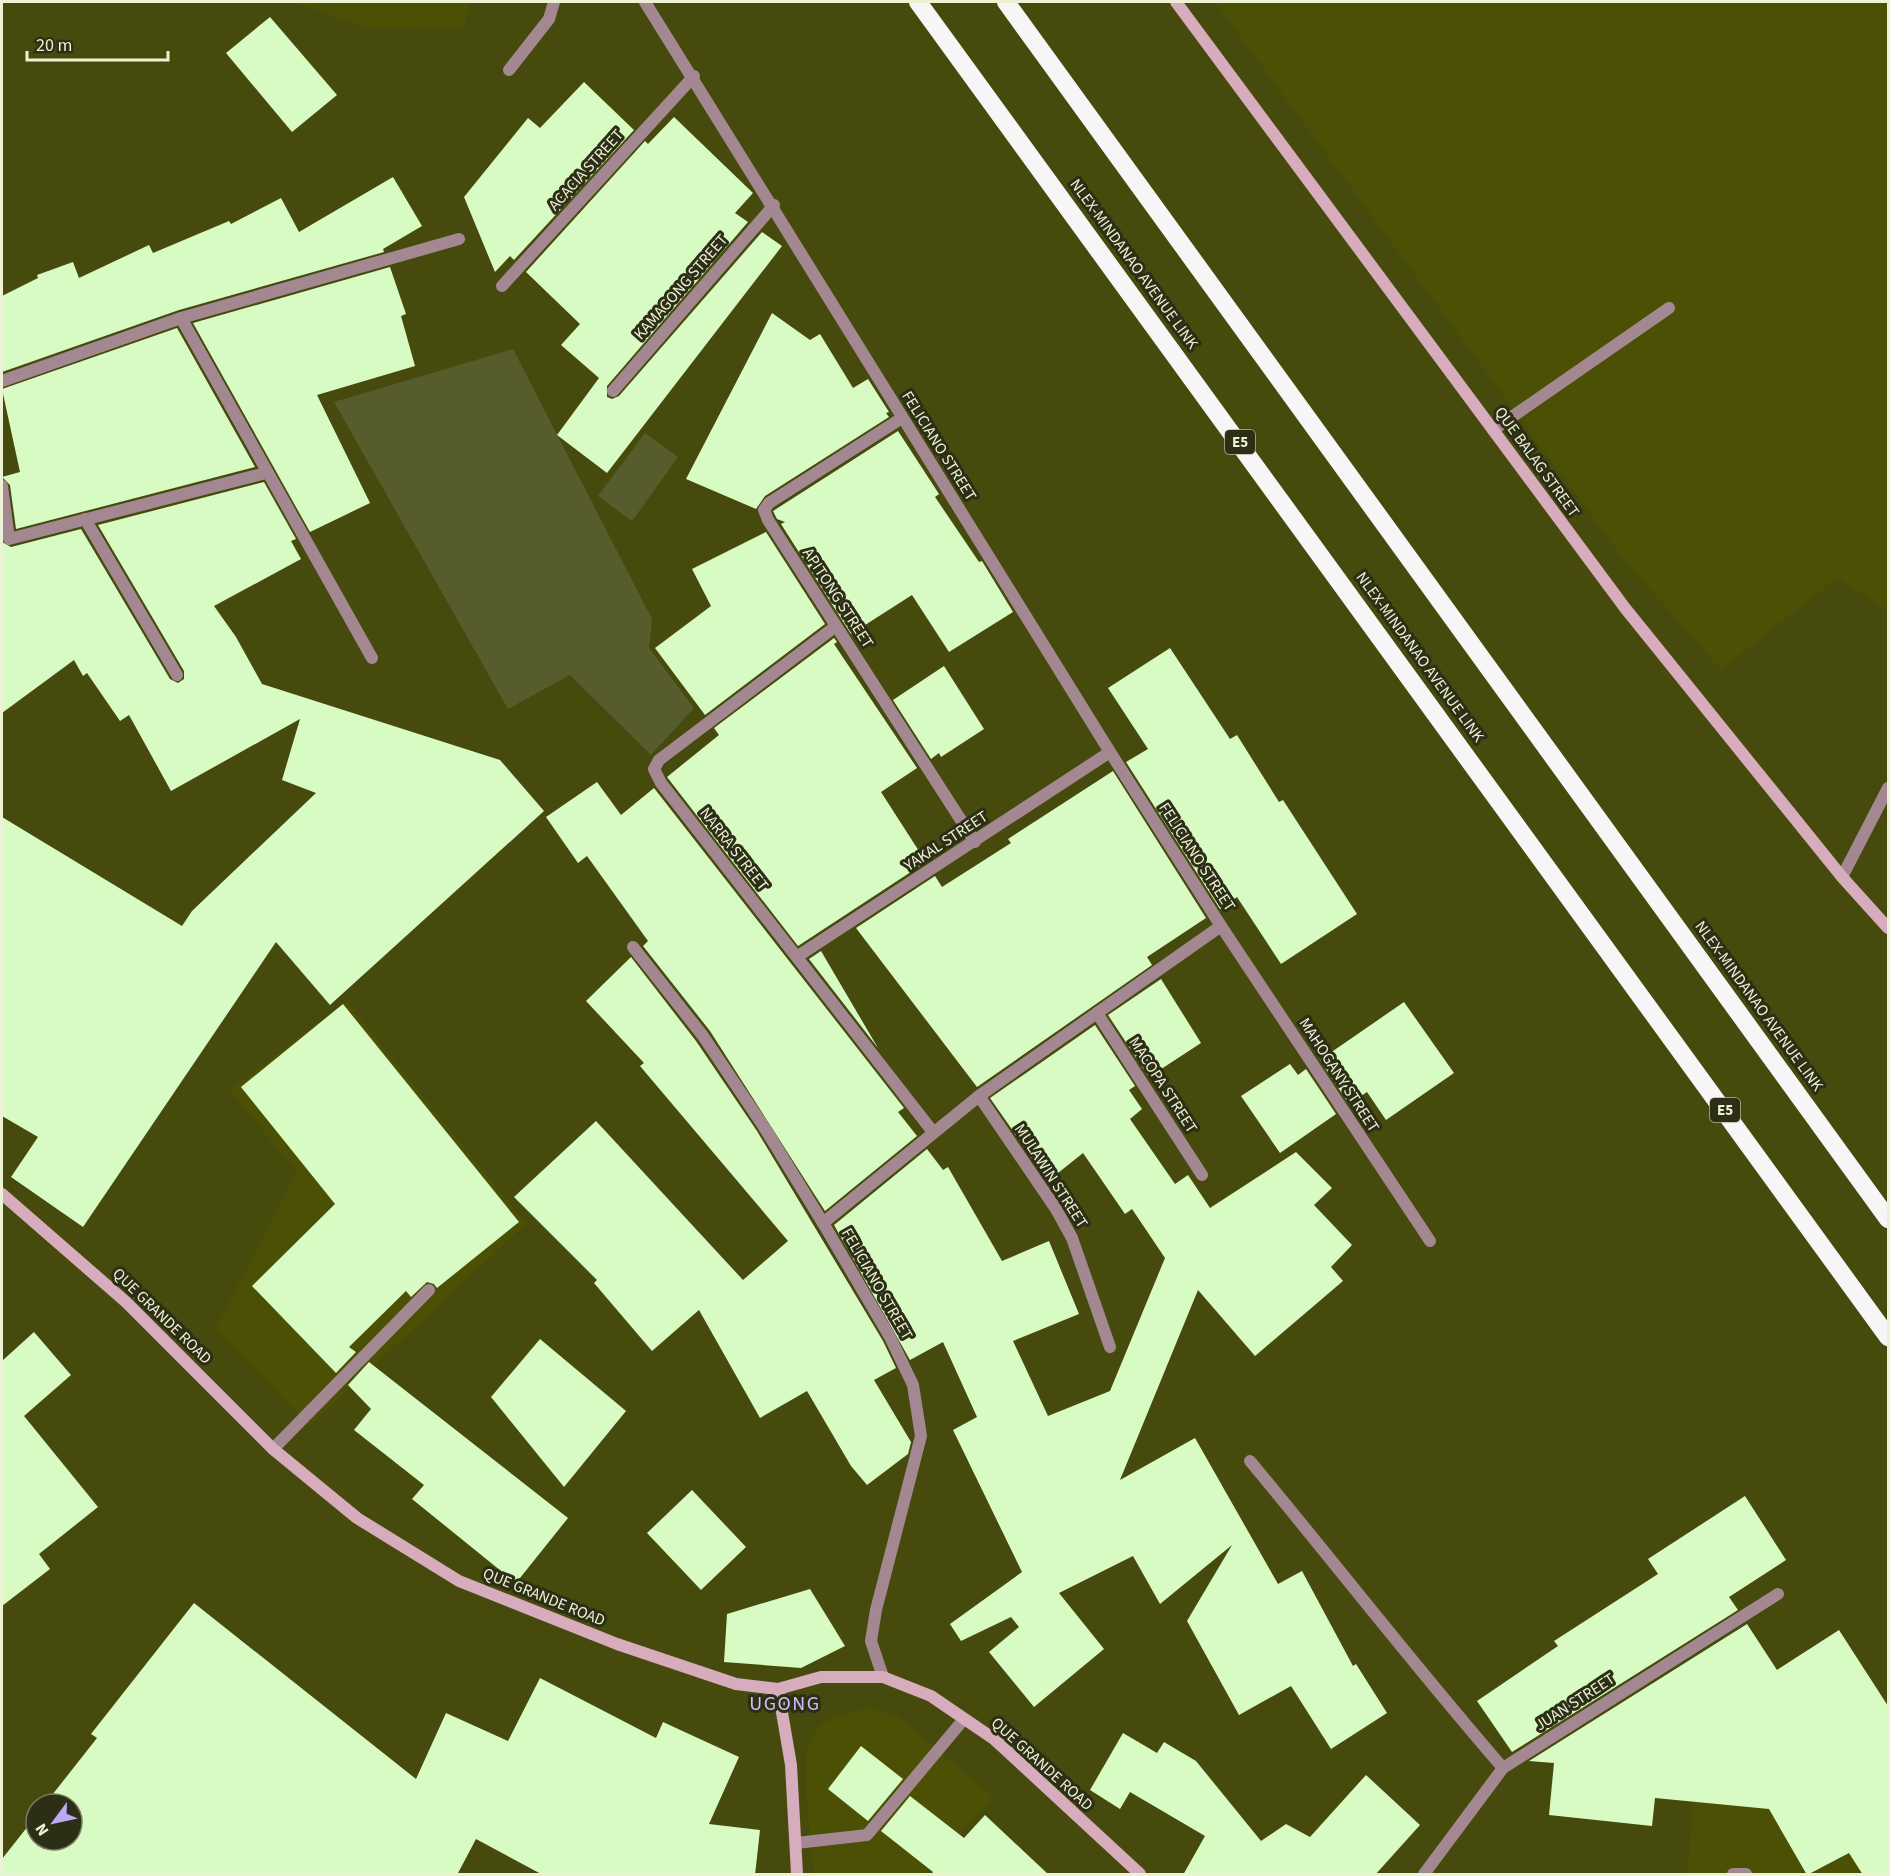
<svg xmlns="http://www.w3.org/2000/svg" width="1890" height="1876" viewBox="0 0 1890 1876" font-family="'Source Sans 3',sans-serif">
	<style>
		.built { fill: #4b5005 }
		.green { fill: #575c2d }
		.building { fill: #d8fbc4 }
		.lines { fill: none; stroke-linecap: round; stroke-linejoin: round }
		.lane { stroke: #a38892; stroke-width: 12 }
		.street { stroke: #a38892; stroke-width: 12 }
		.secondary { stroke: #d7acbc; stroke-width: 12 }
		.highway { stroke: #f6f6f6; stroke-width: 18 }
		.labels { text-anchor: middle; dominant-baseline: central; stroke-width: 6; stroke-linejoin: round; paint-order: stroke }
		.shield { fill: #2c2e16; stroke: #b4b79b; stroke-width: 1.5 }
		.shield-label { font-size: 15px; font-weight: bold; fill: #eef2d4 }
		.street-label { font-size: 16px; fill: #eef2d4; stroke: #2c2e16 }
		.quarter-label { font-size: 20px; letter-spacing: 1.5px; fill: #cdc1fa; stroke: #2c2e16 }
	</style>
	<rect width="100%" height="100%" fill="#464a0d"/>
	<g class="built">
		<path d="M292 2H469L464 30 365 27Z"/>
		<path d="M1215 2H1888V610L1837 578 1721 670 1621 556Z"/>
		<path d="M346 1001 526 1224 310 1425 215 1329 297 1172 230 1090Z"/>
		<path d="M867 1708 897 1716 993 1797 925 1874H814L806 1794V1752L817 1728 834 1717Z"/>
		<path d="M1888 1773V1874H1687L1696 1774Z"/>
	</g>
	<g class="green">
		<path d="M513 349 652 619 649 648 694 708 651 755 570 675 508 709 334 402Z"/>
		<path d="M645 433 678 457 632 521 598 496Z"/>
	</g>
	<g class="building">
		<path d="M270 17 337 95 292 132 226 53Z"/>
		<path d="M584 82 634 130 514 260 510 256 495 272 464 197 528 118 540 128Z"/>
		<path d="M674 117 753 193 735 213 748 222 607 386V397L612 399 619 396 762 232 782 246 607 473 557 435 599 378 561 345 580 324 526 272 645 141 648 144Z"/>
		<path d="M393 177 422 226 383 249 384 252 179 310 2 372V296L38 278 37 275 73 262 79 278 149 245 153 253 229 221 231 224 281 198 299 232Z"/>
		<path d="M390 267 406 314 401 316 415 366 317 395 370 503 310 532 193 323Z"/>
		<path d="M772 313 810 340 820 334 853 388 868 379 889 412 886 413 889 417 765 496 756 509 686 479Z"/>
		<path d="M177 328 255 467 16 529 10 485 2 477 20 472 2 389Z"/>
		<path d="M898 431 939 494 935 497 979 562 982 561 1013 612 949 652 912 595 851 634 781 524 785 522 777 519 773 511Z"/>
		<path d="M264 482 296 539 291 541 301 559 214 606 236 637 262 684 500 760 544 811 330 1005 276 942 83 1227 11 1177 38 1137 2 1116V817L182 926 192 911 316 793 282 780 300 719 171 791 129 715 120 721 87 673 83 676 74 660 2 713V542L11 547 81 529 170 679 178 683 184 679V671L98 525Z"/>
		<path d="M766 532 825 624 705 715 655 648 711 606 692 569Z"/>
		<path d="M834 638 837 642 834 644 917 768 881 792 926 862 798 946 667 777 719 735 714 728Z"/>
		<path d="M1170 648 1230 739 1237 735 1279 802 1283 800 1357 914 1281 964 1237 897 1220 909 1126 762 1148 749 1108 688Z"/>
		<path d="M944 666 984 729 941 757 939 753 931 759 893 700Z"/>
		<path d="M1113 771 1206 918 1147 957 1152 965 977 1087 856 928 935 876 942 887 1011 843 1008 839Z"/>
		<path d="M597 782 621 815 654 788 904 1108 898 1112 917 1136 825 1211 710 1031 643 946 648 941 587 856 578 863 546 817Z"/>
		<path d="M821 951 878 1048 809 959Z"/>
		<path d="M631 957 696 1041 757 1131 883 1341 896 1368 874 1380 911 1442 908 1454 867 1485 851 1466 807 1391 760 1418 699 1310 652 1351 594 1283 597 1280 514 1197 596 1121 743 1280 788 1241 640 1066 644 1063 586 1001Z"/>
		<path d="M1161 979 1201 1043 1149 1077 1108 1015Z"/>
		<path d="M1404 1002 1454 1073 1386 1120 1367 1092 1349 1104 1320 1060Z"/>
		<path d="M343 1004 519 1222 437 1288 434 1284 427 1282 411 1297 406 1291 349 1347 356 1352 336 1373 252 1286 335 1204 241 1087Z"/>
		<path d="M1095 1025 1135 1086 1129 1090 1142 1109 1130 1119 1175 1184 1188 1175 1210 1208 1296 1152 1332 1188 1314 1205 1352 1245 1331 1267 1343 1281 1255 1356 1198 1290 1120 1480 1195 1438 1278 1584 1302 1571 1353 1666 1356 1664 1387 1713 1331 1749 1291 1686 1239 1715 1187 1621 1232 1545 1160 1604 1133 1556 1059 1593 1104 1649 1034 1707 989 1652 1019 1627 1011 1617 961 1641 950 1624 1022 1572 953 1430 977 1417 943 1342 910 1360 834 1225 927 1149 943 1170 948 1167 1002 1261 1049 1241 1079 1314 1013 1341 1048 1416 1110 1391 1165 1258 1132 1209 1125 1214 1083 1153 1048 1181 990 1098Z"/>
		<path d="M1290 1064 1298 1075 1306 1069 1336 1114 1280 1153 1241 1096Z"/>
		<path d="M34 1332 71 1375 24 1416 98 1507 39 1554 50 1569 2 1606V1361Z"/>
		<path d="M540 1339 626 1411 564 1487 491 1397Z"/>
		<path d="M369 1362 568 1518 516 1583 412 1499 424 1485 354 1430 371 1409 348 1385Z"/>
		<path d="M692 1490 746 1547 701 1590 647 1533Z"/>
		<path d="M1745 1496 1786 1560 1729 1597 1738 1610 1512 1752 1477 1701 1558 1646 1554 1641 1658 1574 1648 1559Z"/>
		<path d="M810 1589 845 1646 801 1668 724 1662 727 1614Z"/>
		<path d="M194 1603 416 1779 446 1713 508 1741 540 1678 656 1738 663 1722 739 1757 709 1824 760 1830 755 1875H543L476 1839 457 1875H2V1859L36 1816V1840H72V1804H45L97 1738 91 1734Z"/>
		<path d="M1747 1624 1777 1670 1839 1630 1888 1706V1875H1863L1849 1853 1807 1875 1769 1809 1655 1798 1652 1826 1549 1815 1554 1763 1529 1761Z"/>
		<path d="M1123 1733 1157 1753 1164 1742 1196 1761 1261 1841 1286 1824 1310 1837 1366 1775 1420 1825 1375 1875H1183L1205 1836 1130 1792 1120 1809 1090 1790Z"/>
		<path d="M861 1746 903 1779 868 1821 828 1789Z"/>
		<path d="M910 1796 964 1838 985 1815 1049 1875H931L933 1872 881 1831Z"/>
	</g>
	<g class="lines">
		<g class="lane">
			<path d="M509 70 549 19 554 2"/>
			<path d="M181 318 372 658"/>
			<path d="M2 381 181 318 459 239"/>
			<path d="M1493 430 1669 308"/>
			<path d="M2 486 9 539 266 473"/>
			<path d="M85 519 177 675"/>
			<path d="M1842 877 1888 788"/>
			<path d="M633 947 703 1036 764 1127 823 1223"/>
			<path d="M273 1449 429 1290"/>
			<path d="M1250 1461C1335 1563 1416 1668 1503 1768"/>
			<path d="M796 1843 867 1835 964 1719"/>
			<path d="M1733 1874H1746"/>
		</g>
		<g class="street">
			<path d="M645 2 1110 752 1221 926 1430 1241"/>
			<path d="M502 286 694 76"/>
			<path d="M613 391 774 205"/>
			<path d="M902 418 769 503 764 510 768 520 975 842"/>
			<path d="M836 626 659 760 654 769 661 783 933 1132"/>
			<path d="M798 956 1110 752"/>
			<path d="M1097 1013 1202 1175"/>
			<path d="M979 1096 1056 1209 1072 1238 1110 1347"/>
			<path d="M883 1677 871 1641 876 1610 921 1436 913 1385 890 1337 823 1223 979 1096 1221 926"/>
			<path d="M1424 1874 1503 1768 1778 1594"/>
		</g>
		<g class="secondary">
			<path d="M1176 2 1625 608 1842 877 1888 928"/>
			<path d="M2 1194 126 1302 273 1449 357 1518 459 1581 617 1644 736 1684 778 1689 821 1677H883L931 1696 994 1739 1140 1874"/>
			<path d="M778 1689 791 1765 797 1874"/>
		</g>
		<g class="highway">
			<path d="M918 2 1888 1337"/>
			<path d="M1006 2 1888 1219"/>
		</g>
	</g>
	<g class="labels">
		<g class="shield">
			<rect x="1225" y="430" width="30" height="24" rx="4.5"/>
			<rect x="1710" y="1098" width="30" height="24" rx="4.5"/>
		</g>
		<g class="shield-label">
			<text x="1240" y="442">E5</text>
			<text x="1725" y="1110">E5</text>
		</g>
		<g class="street-label">
			<text transform="translate(586 170) rotate(-48)">ACACIA STREET</text>
			<text transform="translate(1134 264) rotate(54)">NLEX-MINDANAO AVENUE LINK</text>
			<text transform="translate(681 287) rotate(-49)">KAMAGONG STREET</text>
			<text transform="translate(939 446) rotate(58)">FELICIANO STREET</text>
			<text transform="translate(1537 462) rotate(54)">QUE BALAG STREET</text>
			<text transform="translate(838 598) rotate(57)">APITONG STREET</text>
			<text transform="translate(1420 657) rotate(54)">NLEX-MINDANAO AVENUE LINK</text>
			<text transform="translate(946 841) rotate(-33)">YAKAL STREET</text>
			<text transform="translate(734 849) rotate(52)">NARRA STREET</text>
			<text transform="translate(1197 857) rotate(57)">FELICIANO STREET</text>
			<text transform="translate(1759 1006) rotate(54)">NLEX-MINDANAO AVENUE LINK</text>
			<text transform="translate(1339 1075) rotate(57)">MAHOGANY STREET</text>
			<text transform="translate(1163 1085) rotate(57)">MACOPA STREET</text>
			<text transform="translate(1051 1176) rotate(57)">MULAWIN STREET</text>
			<text transform="translate(877 1284) rotate(60)">FELICIANO STREET</text>
			<text transform="translate(162 1316) rotate(44)">QUE GRANDE ROAD</text>
			<text transform="translate(544 1597) rotate(22)">QUE GRANDE ROAD</text>
			<text transform="translate(1575 1702) rotate(-33)">JUAN STREET</text>
			<text transform="translate(1042 1764) rotate(42)">QUE GRANDE ROAD</text>
		</g>
		<g class="quarter-label">
			<text x="785" y="1704">UGONG</text>
		</g>
	</g>
	<rect width="1890" height="1876" fill="none" stroke="#eef2d4" stroke-width="6"/>
	<g transform="translate(54 1822) rotate(237)"><circle r="28" fill="#2c2e16" stroke="#7a7c62" stroke-width="1.5"/>
	<path d="M0-4.5L10 22L0 15L-10 22Z" fill="#bbaaf6"/>
	<text y="-9" font-size="16" font-weight="bold" text-anchor="middle" fill="#eef2d4">N</text>
	</g>
	<path d="M27 51v9h141v-9" fill="none" stroke="#eef2d4" stroke-width="3"/>
	<text x="36" y="51" font-size="18" fill="#eef2d4" stroke="#2c2e16" stroke-width="4.5" paint-order="stroke">20 m</text>
</svg>
